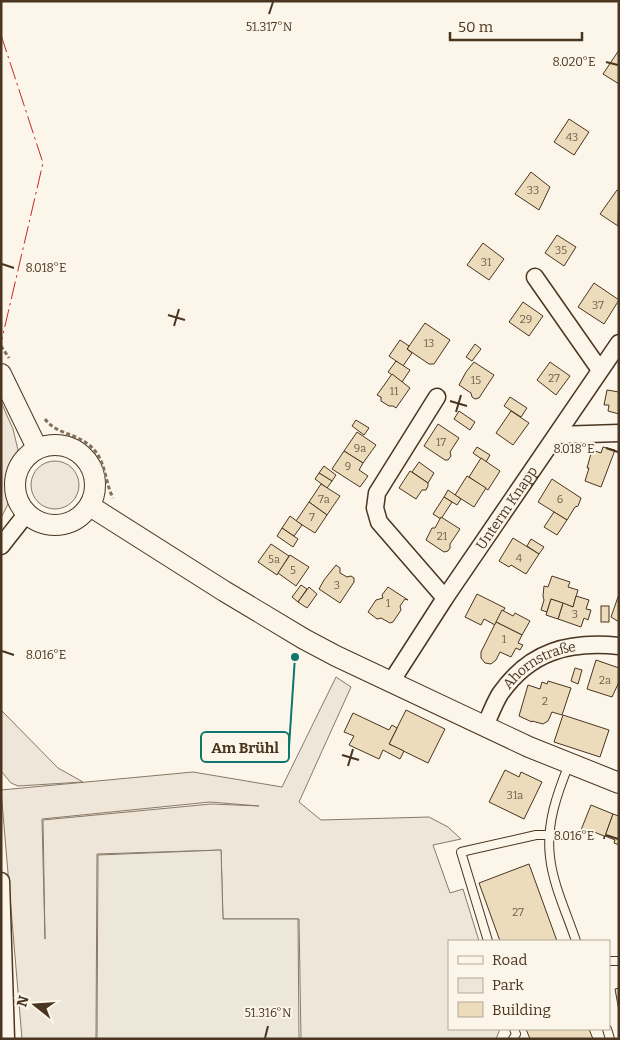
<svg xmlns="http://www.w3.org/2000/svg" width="620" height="1040" viewBox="0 0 620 1040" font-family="Bitter,serif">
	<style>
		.green { fill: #ede6d9; stroke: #887966; fill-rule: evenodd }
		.parking { fill: #ede7d9; stroke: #887966 }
		.building { fill: #ecdcbc; stroke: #4a3520 }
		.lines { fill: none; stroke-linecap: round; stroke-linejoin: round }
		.service-casing { stroke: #4a3520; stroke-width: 10 }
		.minor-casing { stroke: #4a3520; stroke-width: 19 }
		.tertiary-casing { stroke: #4a3520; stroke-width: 22 }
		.path { stroke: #7f6f5c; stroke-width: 3; stroke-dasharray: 4 2.5; stroke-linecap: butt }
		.service { stroke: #fbf6e9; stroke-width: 8 }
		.minor { stroke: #fbf6e9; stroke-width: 16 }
		.tertiary { stroke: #fbf6e9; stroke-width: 20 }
		.power { stroke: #c62828; stroke-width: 1; stroke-dasharray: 18 4 2.5 4; stroke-linecap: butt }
		.ticks { fill: none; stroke: #4a3520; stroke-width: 2 }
		.labels { text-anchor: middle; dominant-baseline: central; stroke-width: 4; stroke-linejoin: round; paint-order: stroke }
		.number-label { font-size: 11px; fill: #725f47 }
		.street-label { font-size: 14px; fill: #4a3520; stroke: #fbf6e9 }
		.ticks-label { font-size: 12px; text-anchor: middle; fill: #4a3520; stroke: #fbf6e9; stroke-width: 4; stroke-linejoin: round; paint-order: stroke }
		.leader { fill: none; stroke: #0f766e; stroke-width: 2 }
		.callout-dot { fill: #0f766e; stroke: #fbf6e9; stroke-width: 2 }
		.callout { fill: #fbf6e9; stroke: #0f766e; stroke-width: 2 }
		.callout-label { font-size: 15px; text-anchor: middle; font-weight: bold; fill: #4a3520 }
	</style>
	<rect width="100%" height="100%" fill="#fbf6e9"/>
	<g class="green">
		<path d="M1 402 13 429 18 450 9 478V502L1 518Z"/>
		<circle cx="55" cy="485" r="24"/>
		<path d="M336 677 351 687 299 802 321 820 429 817 448 827 461 839 433 845 450 893 463 889 479 941H449V1029H500L496 1039H301L299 919H223L221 850 97 854 96 1039H22L1 790 193 772 282 787ZM210 802 259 806 211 804 43 820 45 939 42 819Z"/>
		<path d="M1 710 58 768 83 782 18 786 11 783 1 771Z"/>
	</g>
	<path class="parking" d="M221 850 223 919H298L299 1039H97L98 855Z"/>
	<g class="building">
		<path d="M619 50V84L603 74Z"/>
		<path d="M569 119 589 132 574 155 554 142Z"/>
		<path d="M531 172 550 187 539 210 515 194Z"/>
		<path d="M617 190 619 191 618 226 600 214Z"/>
		<path d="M557 235 576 247 564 266 545 253Z"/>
		<path d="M483 243 504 259 489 280 467 265Z"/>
		<path d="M594 283 619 300 604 324 578 307Z"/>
		<path d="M523 302 543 316 529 336 509 322Z"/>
		<path d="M425 323 450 340 434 364H429L407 349Z"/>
		<path d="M400 340 409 346 407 349 412 353 403 366 389 356Z"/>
		<path d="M475 344 481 349 472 361 466 357Z"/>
		<path d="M396 361 410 370 402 382 388 372Z"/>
		<path d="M474 362 494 375 479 398 475 399 472 397 471 393 459 385 466 372Z"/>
		<path d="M550 362 570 376 556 395 537 380Z"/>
		<path d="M392 374 410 388 396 408 393 406H389L381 401V397L377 395Z"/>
		<path d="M607 390 619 392V414L608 411 609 405H604Z"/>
		<path d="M510 397 527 408 521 417 504 406Z"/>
		<path d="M459 411 475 422 470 430 454 419Z"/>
		<path d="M511 411 529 423 513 445 496 433Z"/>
		<path d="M356 420 369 428 364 435 352 426Z"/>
		<path d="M438 424 459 438 450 452 451 456 448 460H445L424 446Z"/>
		<path d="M357 432 376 445 363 463 344 451Z"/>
		<path d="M477 447 490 455 486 462 473 453Z"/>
		<path d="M603 447 615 450 601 487 585 481 589 468H587L592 450 601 453Z"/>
		<path d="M344 451 363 463 359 470 368 476 360 487 332 469Z"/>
		<path d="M481 458 500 471 488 490 469 477Z"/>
		<path d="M419 462 434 473 428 483 412 472Z"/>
		<path d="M324 466 336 475 332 481 319 473Z"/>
		<path d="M410 471 428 483V486L426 490H422L416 499 399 488Z"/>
		<path d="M319 473 332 481 327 488 315 479Z"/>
		<path d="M467 476 486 488 474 507 455 495Z"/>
		<path d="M552 479 581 498 578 506 575 507 567 520 538 502Z"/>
		<path d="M321 484 340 496 327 515 309 502Z"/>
		<path d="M448 490 461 499 457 505 444 497Z"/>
		<path d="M444 497 452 502 441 519 433 514Z"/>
		<path d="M309 502 327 515 315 533 296 521Z"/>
		<path d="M554 512 567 520 557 535 544 527Z"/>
		<path d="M290 516 302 525 294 536 282 528Z"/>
		<path d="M441 517 460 529 450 544V548L448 551 444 552 426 540 432 528H435Z"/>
		<path d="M282 528 298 539 293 547 277 536Z"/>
		<path d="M513 538 539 554 526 574 511 565 509 567 499 561Z"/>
		<path d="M531 539 544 547 539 554 527 546Z"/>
		<path d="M271 544 289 556 277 575 258 562Z"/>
		<path d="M290 555 309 567 296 586 278 573Z"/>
		<path d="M336 565 340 568V573L347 577 351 576 354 578V582L340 603 319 589 324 580Z"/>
		<path d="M552 576 570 582 568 587 578 590 573 607 551 599 547 612 541 610 544 600 543 596 544 586 548 587Z"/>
		<path d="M301 585 307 589 298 602 292 597Z"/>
		<path d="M309 587 317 594 307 608 298 602Z"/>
		<path d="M388 587 408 600 405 599 400 606 401 610 393 622 390 623 381 618 377 619 368 612 376 600 383 598 382 595Z"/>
		<path d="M477 594 505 608 495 625 484 619 481 625 465 617Z"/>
		<path d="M619 594V622L611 617Z"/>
		<path d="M576 596 589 600 586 609 591 610 588 620 584 618 581 627 558 619 563 603 573 607Z"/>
		<path d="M551 599 563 603 558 619 546 615Z"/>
		<rect x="601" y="606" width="8" height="16"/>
		<path d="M502 610 513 616 515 613 530 621 522 635 496 622Z"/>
		<path d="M496 622 522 635 518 643 523 645 520 650 516 648 511 657 500 652 496 660 491 664 485 663 481 658V652Z"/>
		<path d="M596 660 619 668V682L612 697 587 689Z"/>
		<path d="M575 668 582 670 578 684 571 681Z"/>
		<path d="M548 681 571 688 562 715 552 712 548 721 543 724 532 721V722L519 716 528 685 540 689 542 682 547 684Z"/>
		<path d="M406 710 445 729 428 763 389 744Z"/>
		<path d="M353 713 389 730 392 725 397 728 389 744 404 751 400 759 383 750 379 759 349 745 354 736 344 732Z"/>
		<path d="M563 715 609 730 600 757 554 742Z"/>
		<path d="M505 770 519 777 521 772 542 782 524 819 489 802Z"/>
		<path d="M591 805 613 814 604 839V836L594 832 593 835 581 830Z"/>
		<path d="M613 814 619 816V845L614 843 615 840 605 836 604 839Z"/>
		<path d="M529 864 557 941H500L479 883Z"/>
		<path d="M619 988V1011L615 989Z"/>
		<path d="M526 1029H589L593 1039H530Z"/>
	</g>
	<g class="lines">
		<defs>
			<g id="service">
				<path d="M569 764C557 794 546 824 550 857 553 885 567 914 576 941"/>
				<path d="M488 941 461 852 536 835H549"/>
				<path d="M609 961H619"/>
				<path d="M607 1029 610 1039"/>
				<path d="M513 1039 516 1034 514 1029"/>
			</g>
			<g id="minor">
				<path d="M535 277 600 370"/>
				<path d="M437 397 377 493 375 508 379 522 445 598"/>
				<path d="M557 435 619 433"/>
				<path d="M1 546 27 513"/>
				<path id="s1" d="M391 682 445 598 619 343"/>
				<path id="s2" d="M485 726C490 715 494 704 500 694 530 651 569 641 619 646"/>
				<path d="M1 881 6 1039"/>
			</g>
			<g id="tertiary">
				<path d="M1 374 37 448"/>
				<circle cx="55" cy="485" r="40"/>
				<path d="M90 506 224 591 304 639 336 656 529 747 619 783"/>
			</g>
		</defs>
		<use href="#service" class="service-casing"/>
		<use href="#minor" class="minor-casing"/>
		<use href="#tertiary" class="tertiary-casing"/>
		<g class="path">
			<path d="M1 346 9 358"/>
			<path d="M45 419C56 434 75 433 89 445 106 458 104 480 113 498"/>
		</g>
		<use href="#service" class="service"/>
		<use href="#minor" class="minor"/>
		<use href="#tertiary" class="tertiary"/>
		<path class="power" d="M1 35 43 163 1 343"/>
	</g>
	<path class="ticks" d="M269 14 273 2M606 62 618 65M2 264 14 268M168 315 185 320M174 326 179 309M450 401 467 406M456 412 461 395M606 448 618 452M2 651 14 655M342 755 359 760M348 766 353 749M606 835 618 839M265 1038 268 1026"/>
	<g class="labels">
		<g class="number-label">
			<text x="572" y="137">43</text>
			<text x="533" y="190">33</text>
			<text x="561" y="250">35</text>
			<text x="486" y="262">31</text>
			<text x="598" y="305">37</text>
			<text x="526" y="319">29</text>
			<text x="429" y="343">13</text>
			<text x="554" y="378">27</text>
			<text x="476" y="380">15</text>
			<text x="394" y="391">11</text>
			<text x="441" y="442">17</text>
			<text x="360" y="448">9a</text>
			<text x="348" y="466">9</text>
			<text x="324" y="499">7a</text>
			<text x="560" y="499">6</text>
			<text x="312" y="517">7</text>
			<text x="442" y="536">21</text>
			<text x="519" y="558">4</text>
			<text x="274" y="559">5a</text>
			<text x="293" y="570">5</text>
			<text x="337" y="585">3</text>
			<text x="388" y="603">1</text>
			<text x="575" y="614">3</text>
			<text x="504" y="639">1</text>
			<text x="605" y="680">2a</text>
			<text x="545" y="701">2</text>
			<text x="515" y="795">31a</text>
			<text x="518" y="912">27</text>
		</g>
		<g class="street-label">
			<text stroke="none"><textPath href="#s1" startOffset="209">Unterm Knapp</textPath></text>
			<text stroke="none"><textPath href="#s2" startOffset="86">Ahornstraße</textPath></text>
		</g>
	</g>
	<g class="ticks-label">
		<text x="269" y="31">51.317°N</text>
		<text x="574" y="66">8.020°E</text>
		<text x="46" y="272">8.018°E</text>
		<text x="574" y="453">8.018°E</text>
		<text x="46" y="659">8.016°E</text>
		<text x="574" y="840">8.016°E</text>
		<text x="268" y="1017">51.316°N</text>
	</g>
	<path class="leader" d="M295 657L289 747"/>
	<circle class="callout-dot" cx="295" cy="657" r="5"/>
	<rect class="callout" x="201" y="732" width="88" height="30" rx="5"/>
	<g class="callout-label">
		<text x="245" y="753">Am Brühl</text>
	</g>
	<rect width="620" height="1040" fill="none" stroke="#4a3520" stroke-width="5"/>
	<rect x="448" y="940" width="162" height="90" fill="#fbf6e9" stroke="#b4a999"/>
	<rect x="458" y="956" width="25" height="8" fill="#fbf6e9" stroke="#b4a999"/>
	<text x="492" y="965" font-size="15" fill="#4a3520">Road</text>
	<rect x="458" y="978" width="25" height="15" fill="#ede6d9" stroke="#b4a999"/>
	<text x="492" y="990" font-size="15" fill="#4a3520">Park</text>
	<rect x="458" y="1002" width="25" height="15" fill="#ecdcbc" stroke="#b4a999"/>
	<text x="492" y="1015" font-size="15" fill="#4a3520">Building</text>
	<g transform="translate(35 1005) rotate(287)" stroke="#fbf6e9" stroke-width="4" paint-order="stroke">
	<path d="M0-4L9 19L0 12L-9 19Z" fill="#4a3520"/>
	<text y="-8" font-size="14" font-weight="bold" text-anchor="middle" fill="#4a3520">N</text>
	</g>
	<path d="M450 32v8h132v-8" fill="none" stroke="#4a3520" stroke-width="2.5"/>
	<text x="458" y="32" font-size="15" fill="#4a3520" stroke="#fbf6e9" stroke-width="4" paint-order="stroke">50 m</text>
</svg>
